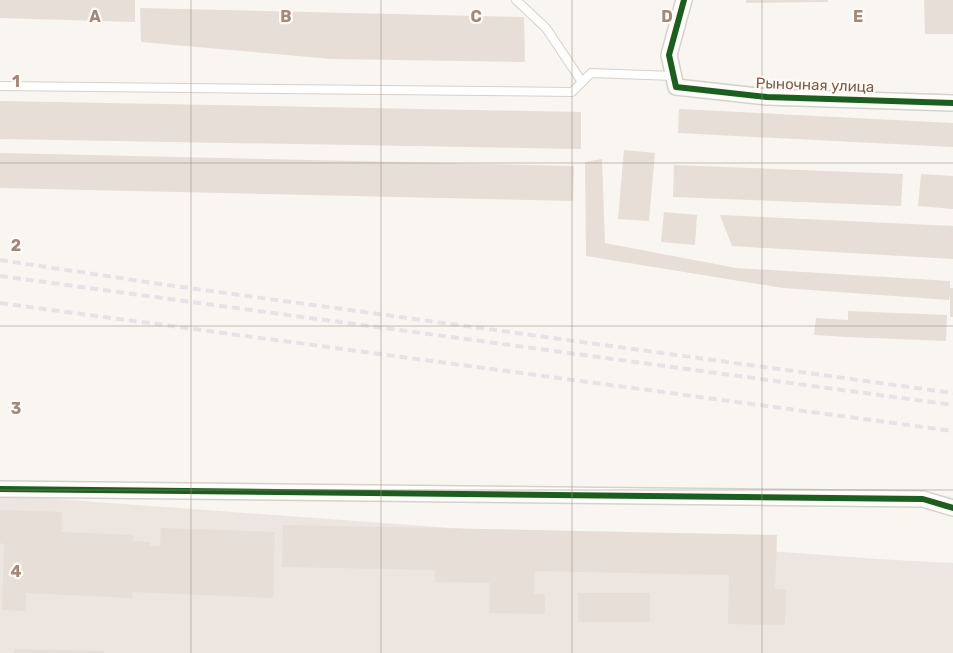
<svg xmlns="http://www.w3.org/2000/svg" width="953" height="653" viewBox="0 0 953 653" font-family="Rubik,sans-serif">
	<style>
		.industrial { fill: #ede5e0 }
		.building { fill: #e6ded7 }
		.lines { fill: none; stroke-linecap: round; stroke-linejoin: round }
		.service-casing { stroke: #d7d1cb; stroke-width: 10 }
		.minor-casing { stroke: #d7d1cb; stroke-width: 18 }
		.service { stroke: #fefefd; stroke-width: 8 }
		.minor { stroke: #fefefd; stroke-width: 15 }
		.rail { stroke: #e6e3e7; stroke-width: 4; stroke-dasharray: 8 5; stroke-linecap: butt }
		.cycleway-casing { stroke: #fffaf3; stroke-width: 9 }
		.cycleway { stroke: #1b5e20; stroke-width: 6 }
		.grid { fill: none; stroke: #9f8a7d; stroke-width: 1; stroke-opacity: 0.55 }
		.labels { text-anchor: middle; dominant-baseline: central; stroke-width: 4.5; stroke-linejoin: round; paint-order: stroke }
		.street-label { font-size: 15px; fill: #7a5c4d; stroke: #fffaf3 }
		.grid-label { font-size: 16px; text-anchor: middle; font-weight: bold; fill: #9f8a7d; stroke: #fffaf3; stroke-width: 4.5; stroke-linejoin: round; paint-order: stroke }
	</style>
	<rect width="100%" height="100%" fill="#f9f5f0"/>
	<path class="industrial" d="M0 495 877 559 953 563V653H0Z"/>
	<g class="building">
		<path d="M0 0H135V22L0 18Z"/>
		<path d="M746 0H828V2L746 3Z"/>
		<path d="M924 0H953V34H925Z"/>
		<path d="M140 8 524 17 525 62 331 59 141 42Z"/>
		<path d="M0 101 581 112V149L0 139Z"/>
		<path d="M679 109 953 123V147L678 133Z"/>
		<path d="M624 150 655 153 649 221 618 219Z"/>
		<path d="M0 153 574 166 573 201 0 188Z"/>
		<path d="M602 159 605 243 736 268 950 281V288H953V317H950V294L949 300 783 288 586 256 585 162Z"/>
		<path d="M674 165 903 174 901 206 673 197Z"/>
		<path d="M921 174 953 176V209L918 206Z"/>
		<path d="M664 212 697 215 695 245 661 242Z"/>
		<path d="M720 215 953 226V259L732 246Z"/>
		<path d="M848 311 947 315 946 341 847 337 814 335 816 318 848 320Z"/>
		<path d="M0 510 62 512 61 532 133 535V541L150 542V546H160L161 528 275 532 273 598 133 592 132 598 26 593 25 611 2 610 4 544 0 543Z"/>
		<path d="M283 525 777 535 775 589 786 590 785 625 728 624 729 575 535 571 534 594H545V614L489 613 490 583 435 582V570L282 567Z"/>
		<rect x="578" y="593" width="72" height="29"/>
		<path d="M14 649 104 651V653H14Z"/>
	</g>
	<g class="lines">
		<defs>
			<g id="service">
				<path d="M516 0 546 28 582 82"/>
				<path d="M0 86 572 92 591 73 674 76"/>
			</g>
			<g id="minor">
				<path d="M684 0 669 55 676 87 767 97 953 103"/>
				<path d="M0 489 923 499 953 508"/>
			</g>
		</defs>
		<use href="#service" class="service-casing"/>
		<use href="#minor" class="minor-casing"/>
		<use href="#service" class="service"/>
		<use href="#minor" class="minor"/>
		<g class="rail">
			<path d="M0 260 160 284 953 393"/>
			<path d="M0 276 953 405"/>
			<path d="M0 303 953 431"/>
		</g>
		<defs>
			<g id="cycleway">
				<path d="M684 0 669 55 676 87 767 97 953 103"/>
				<path d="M0 489 923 499 953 508"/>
			</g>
		</defs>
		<use href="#cycleway" class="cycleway-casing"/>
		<use href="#cycleway" class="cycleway"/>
	</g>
	<path class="grid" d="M191 0V653M381 0V653M572 0V653M762 0V653M0 163H953M0 326H953M0 490H953"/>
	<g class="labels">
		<g class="street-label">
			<text transform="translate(815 85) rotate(2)">Рыночная улица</text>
		</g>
	</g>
	<g class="grid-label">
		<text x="95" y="22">A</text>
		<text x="286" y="22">B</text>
		<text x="476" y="22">C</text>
		<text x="667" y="22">D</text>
		<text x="858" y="22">E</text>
		<text x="16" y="87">1</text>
		<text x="16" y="251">2</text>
		<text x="16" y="414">3</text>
		<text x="16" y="577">4</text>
	</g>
</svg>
